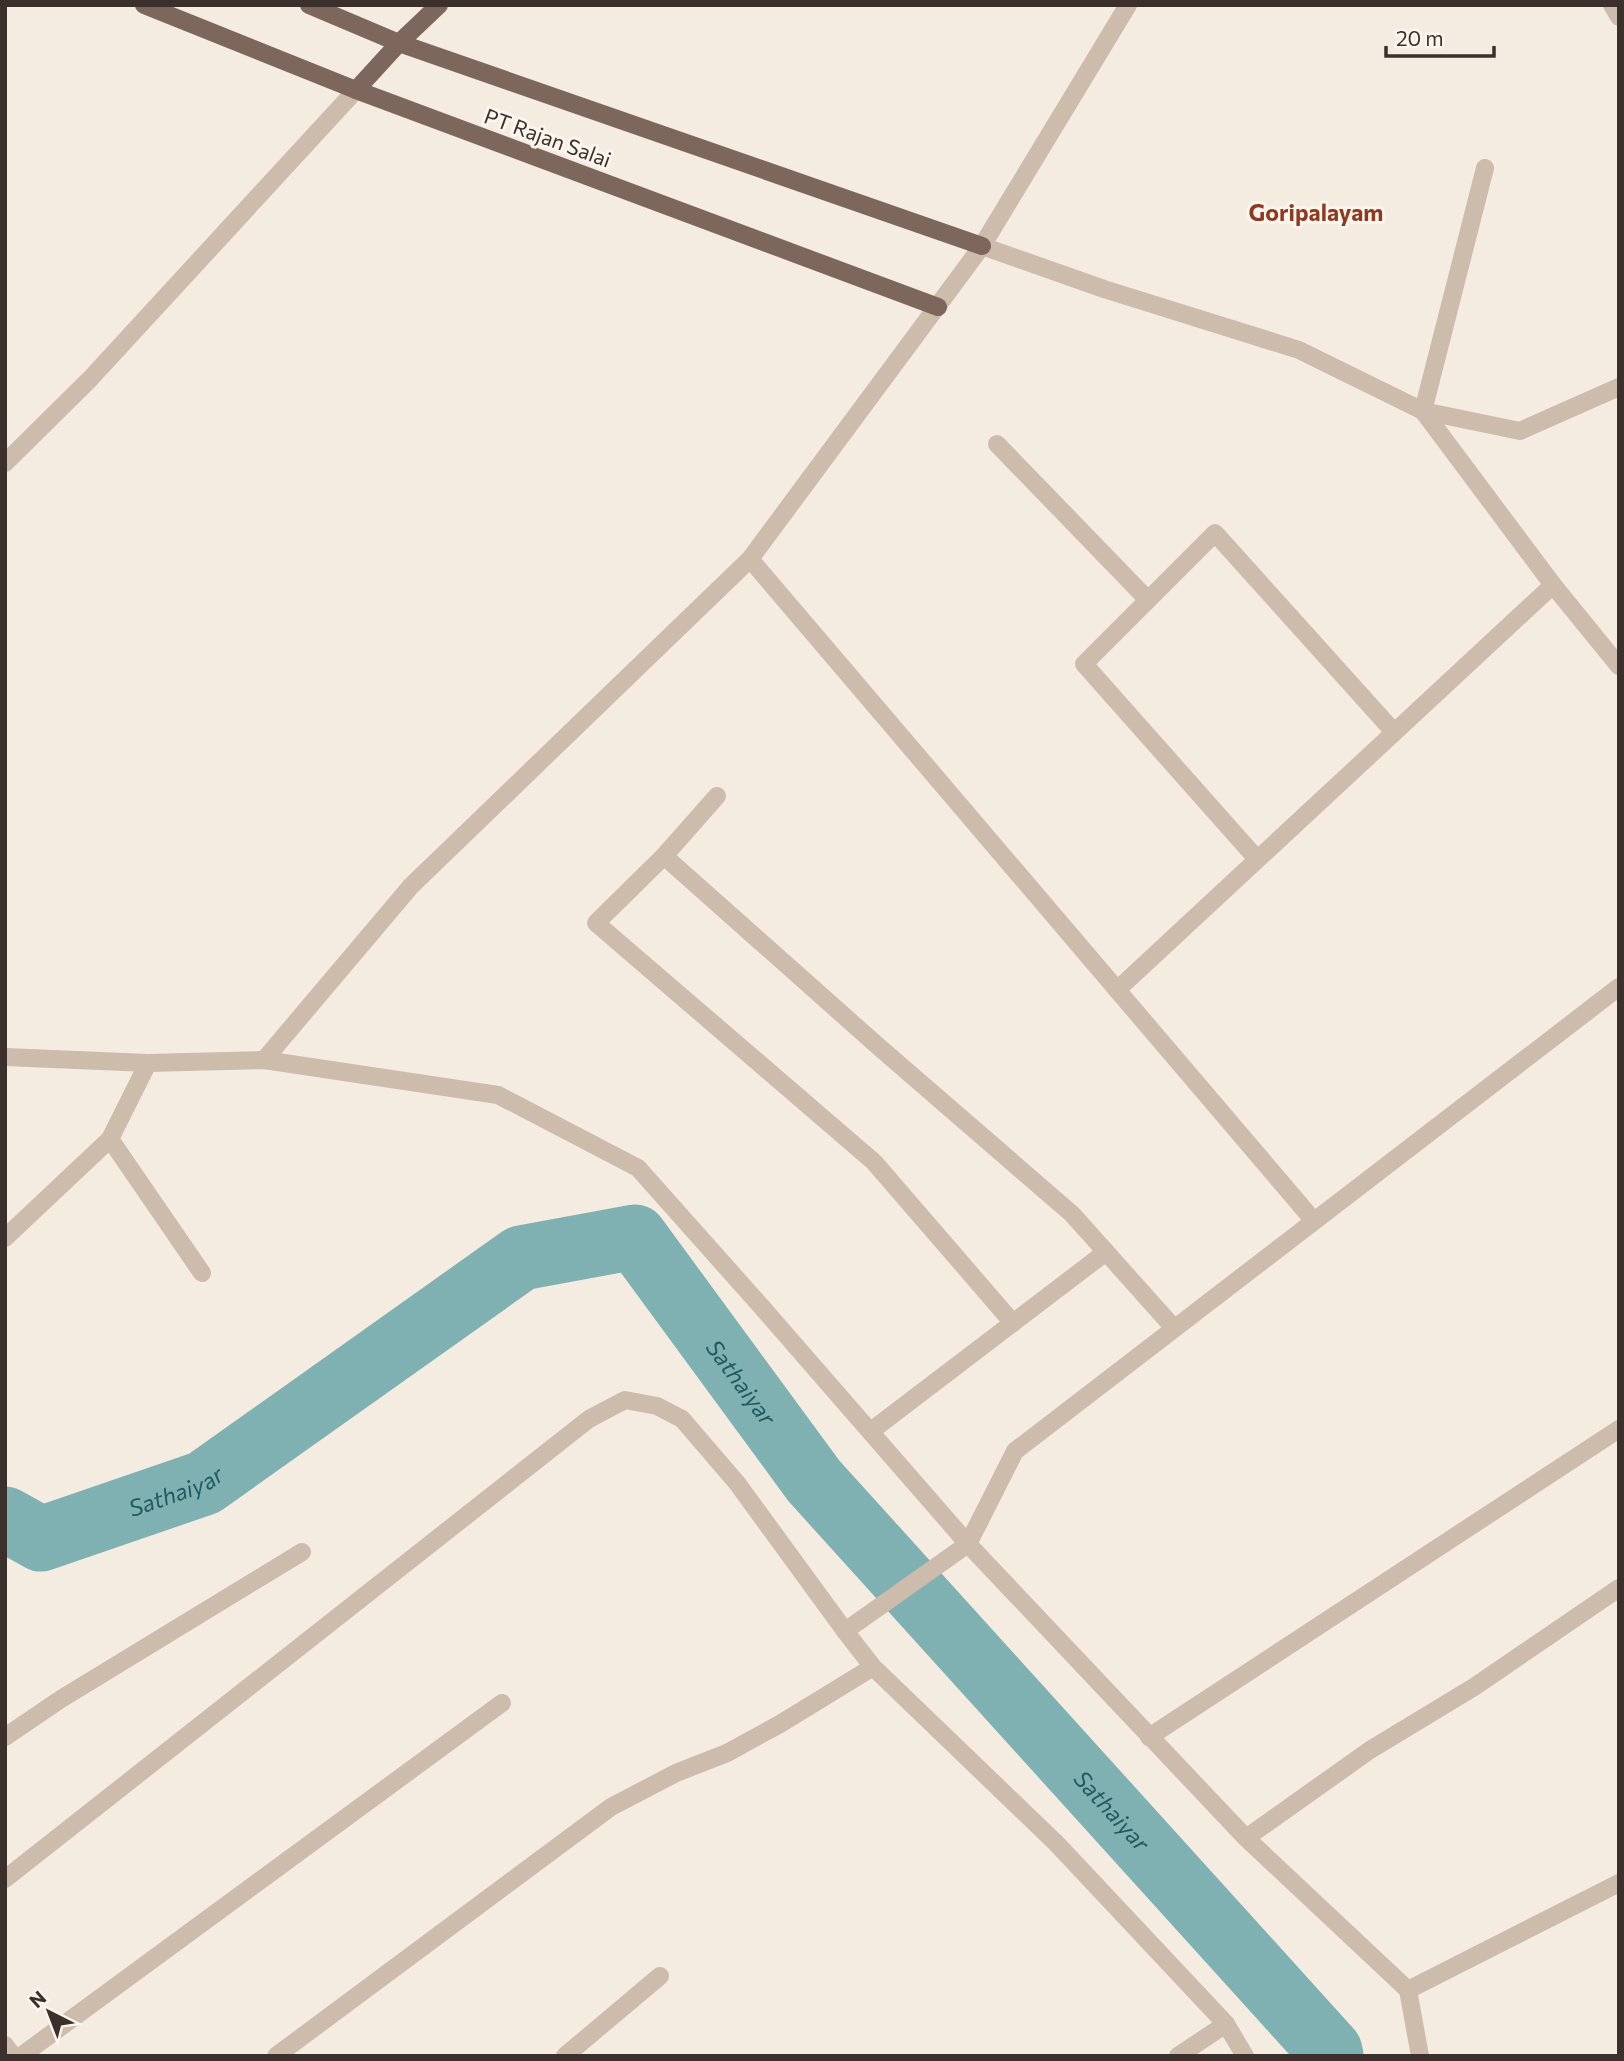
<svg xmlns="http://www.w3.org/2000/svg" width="1624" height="2061" viewBox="0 0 1624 2061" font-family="Commissioner,sans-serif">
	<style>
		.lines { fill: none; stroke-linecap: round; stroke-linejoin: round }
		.river { stroke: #7fb0b2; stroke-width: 65 }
		.minor { stroke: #cdbbac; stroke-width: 18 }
		.major { stroke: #7d675c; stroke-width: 18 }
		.labels { text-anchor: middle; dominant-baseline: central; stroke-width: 6; stroke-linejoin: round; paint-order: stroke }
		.street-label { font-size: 21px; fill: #3b302b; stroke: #fbf5ee }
		.neighbourhood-label { font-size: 23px; font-weight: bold; fill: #8c3b22; stroke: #fbf5ee }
		.water-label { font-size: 23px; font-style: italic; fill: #1f5a5e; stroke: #fbf5ee }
	</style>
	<rect width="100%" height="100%" fill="#f4ebe1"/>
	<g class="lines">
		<path class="river" id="s1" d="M5 1519 41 1539 204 1483 521 1258 635 1237 814 1481 1330 2051 1331 2056"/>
		<g class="minor">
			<path d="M1612 5 1619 17"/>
			<path d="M982 246 1104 289 1299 350 1423 411 1520 431 1619 387"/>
			<path d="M1423 411 1553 585 1619 666"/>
			<path d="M1423 411 1485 168"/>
			<path d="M997 444 1148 600"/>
			<path d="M5 463 90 379 356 90"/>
			<path d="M750 559 1314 1221"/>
			<path d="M717 796 664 856 596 923 874 1162 1013 1323"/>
			<path d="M664 856 879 1047 1072 1214 1174 1328"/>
			<path d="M1257 859 1084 664 1215 533 1394 732"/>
			<path d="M1117 990 1553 585"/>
			<path d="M5 1057 148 1063 264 1060 498 1095 638 1168 760 1305 968 1544 1246 1838 1408 1990 1420 2056"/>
			<path d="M264 1060 411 886 750 559 982 246 1128 5"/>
			<path d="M110 1139 202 1273"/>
			<path d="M5 1238 110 1139 148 1063"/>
			<path d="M871 1431 1106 1252"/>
			<path d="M845 1631 968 1544 1015 1451 1619 987"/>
			<path d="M5 1737 61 1699 302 1552"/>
			<path d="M1149 1737 1619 1429"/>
			<path d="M1246 1838 1370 1750 1474 1687 1619 1588"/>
			<path d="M5 1879 589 1419 625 1400 657 1406 682 1419 737 1483 845 1631 873 1667 1057 1844 1226 2024 1245 2056"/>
			<path d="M1408 1990 1619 1883"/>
			<path d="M5 2045 13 2056"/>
			<path d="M21 2056 502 1703"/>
			<path d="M276 2056 611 1807 676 1773 727 1753 780 1724 873 1667"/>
			<path d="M565 2056 660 1976"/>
			<path d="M1178 2056 1226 2024"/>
		</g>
		<g class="major">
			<path d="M144 5 356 90 938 307"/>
			<path d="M309 5 399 43 982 246"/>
			<path d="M356 90 399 43 439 5"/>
		</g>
	</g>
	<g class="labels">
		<g class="street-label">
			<text transform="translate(548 137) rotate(20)">PT Rajan Salai</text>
		</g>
		<g class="neighbourhood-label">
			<text x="1316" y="212">Goripalayam</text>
		</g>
		<g class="water-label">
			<text stroke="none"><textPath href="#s1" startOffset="898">Sathaiyar</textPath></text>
			<text stroke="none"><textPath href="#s1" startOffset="184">Sathaiyar</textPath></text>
			<text stroke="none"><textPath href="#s1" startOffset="1465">Sathaiyar</textPath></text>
		</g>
	</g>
	<rect width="1624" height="2061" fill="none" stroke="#3b302b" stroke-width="14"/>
	<g transform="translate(49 2012) rotate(318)" stroke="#fbf5ee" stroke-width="5" paint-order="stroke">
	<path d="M0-5L12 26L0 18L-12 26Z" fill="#3b302b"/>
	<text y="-10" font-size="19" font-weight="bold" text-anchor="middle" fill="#3b302b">N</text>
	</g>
	<path d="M1386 46v10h108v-10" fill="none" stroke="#3b302b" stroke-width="3.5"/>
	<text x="1396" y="46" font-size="21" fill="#3b302b" stroke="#fbf5ee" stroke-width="5" paint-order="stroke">20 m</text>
</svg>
